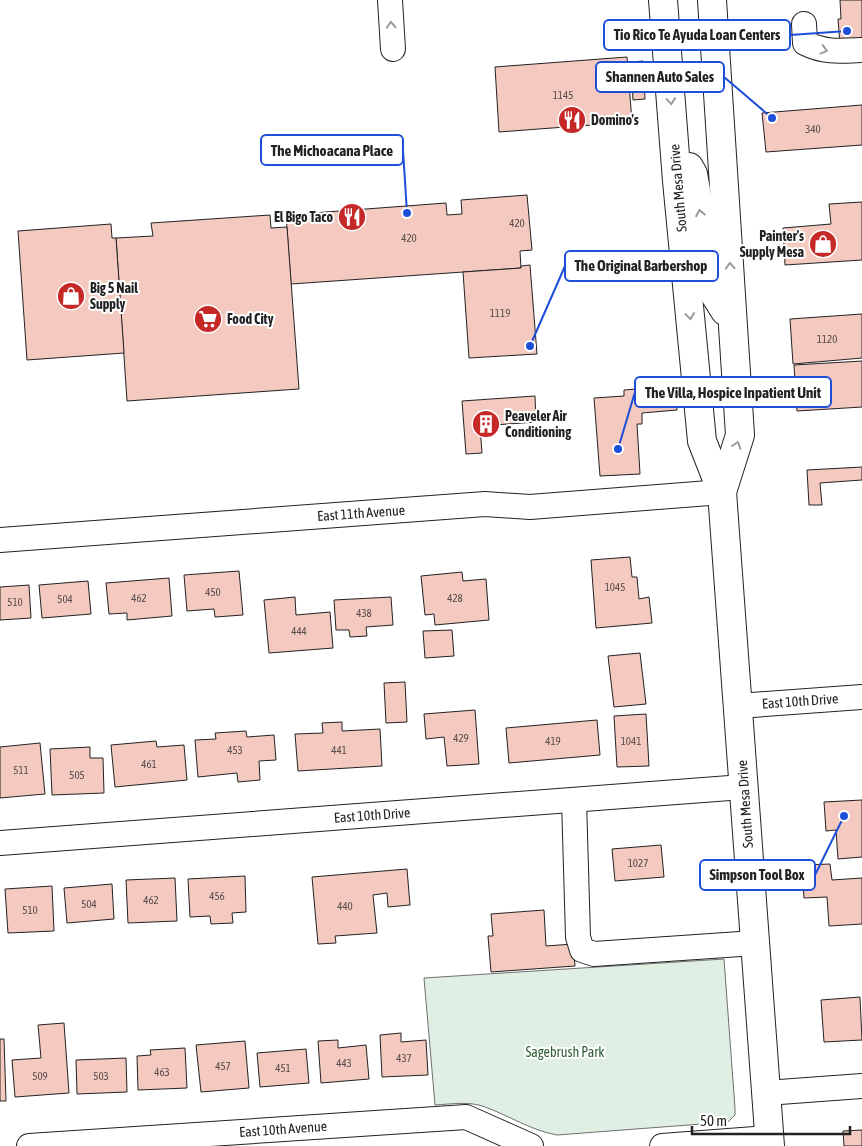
<svg xmlns="http://www.w3.org/2000/svg" width="862" height="1146" viewBox="0 0 862 1146" font-family="'Asap Condensed',sans-serif">
	<style>
		.green { fill: #e0efe3; stroke: #6f6f6f }
		.building { fill: #f3c9c0; stroke: #222 }
		.lines { fill: none; stroke-linecap: round; stroke-linejoin: round }
		.minor-casing { stroke: #222; stroke-width: 26 }
		.major-casing { stroke: #222; stroke-width: 30 }
		.minor { stroke: #fff; stroke-width: 24 }
		.major { stroke: #fff; stroke-width: 28 }
		.oneway { stroke: #9c9c9c }
		.labels { text-anchor: middle; dominant-baseline: central; stroke-width: 4; stroke-linejoin: round; paint-order: stroke }
		.number-label { font-size: 11px; fill: #564c4a }
		.poi-label { font-size: 14px; font-weight: bold; fill: #222; stroke: #fff; text-anchor: start }
		.street-label { font-size: 14px; fill: #222; stroke: #fff }
		.park-label { font-size: 14px; fill: #2f5e38; stroke: #fff }
		.leader { fill: none; stroke: #1d4ed8; stroke-width: 2 }
		.callout-dot { fill: #1d4ed8; stroke: #fff; stroke-width: 2 }
		.callout { fill: #fff; stroke: #1d4ed8; stroke-width: 2 }
		.callout-label { font-size: 15px; text-anchor: middle; font-weight: bold; fill: #222 }
	</style>
	<rect width="100%" height="100%" fill="#fff"/>
	<path class="green" d="M724 959 735 1108V1115L728 1122 557 1135C530 1130 510 1116 485 1107 470 1101 452 1104 435 1105L424 978Z"/>
	<g class="building">
		<path d="M840 0H862V44L840 45 838 19H841Z"/>
		<path d="M627 57 632 122 499 132 495 67Z"/>
		<path d="M643 61 645 99 633 100 631 62Z"/>
		<path d="M862 105V145L766 152 762 113Z"/>
		<path d="M527 195 532 250 520 251 521 268 291 284 286 215 446 203 447 215 462 214 461 200Z"/>
		<path d="M862 202V260L785 265 783 228 831 224 829 204Z"/>
		<path d="M270 215 271 228 287 227 299 389 127 401 116 238 153 236 151 223Z"/>
		<path d="M111 224 112 238H116L124 353 27 360 18 231Z"/>
		<path d="M530 265 537 354 469 358 463 272 521 268V266Z"/>
		<path d="M862 314V358L793 364 790 319Z"/>
		<path d="M862 361V407L797 411 794 365Z"/>
		<path d="M675 386 677 410 642 413V424H637L640 474 600 476 594 398 624 396V390Z"/>
		<path d="M535 396 536 422 480 426 482 453 466 454 462 401Z"/>
		<path d="M862 467V480L820 483 822 505H809L807 470Z"/>
		<path d="M630 557 632 577H637L639 599 649 597 652 623 596 628 591 560Z"/>
		<path d="M239 571 243 615 215 617 214 609 187 611 184 575Z"/>
		<path d="M462 572 463 581 486 579 489 620 435 625 434 614 425 615 421 576Z"/>
		<path d="M169 578 172 616 127 620V613L109 614 106 583Z"/>
		<path d="M88 581 91 614 42 618 39 585Z"/>
		<path d="M29 585 31 618 0 620V587Z"/>
		<path d="M295 597 296 615 330 612 333 648 269 653 264 600Z"/>
		<path d="M391 597 393 625 366 627 367 636 350 637 349 630H336L334 600Z"/>
		<path d="M452 630 454 656 425 658 423 631Z"/>
		<path d="M640 653 646 704 614 707 608 656Z"/>
		<path d="M405 682 407 722 386 723 384 683Z"/>
		<path d="M475 710 479 764 447 766 444 737 426 739 424 714Z"/>
		<path d="M646 714 649 766 617 767 614 716Z"/>
		<path d="M597 720 600 755 509 763 506 728Z"/>
		<path d="M342 722V731L380 729 382 766 298 771 295 734 323 733 322 723Z"/>
		<path d="M246 731 247 737 274 735 276 760 259 761 260 780 238 782 237 773 198 777 195 740 216 739 215 733Z"/>
		<path d="M156 741 157 747 184 745 187 780 115 787 111 745Z"/>
		<path d="M40 743 45 794 0 798V747Z"/>
		<path d="M90 747V758H103L104 793 52 795 50 749Z"/>
		<path d="M862 800V857L838 859 836 830 826 831 824 802Z"/>
		<path d="M661 845 664 877 615 881 612 849Z"/>
		<path d="M830 864 832 880 862 878V924L829 926 827 897 804 898 802 865Z"/>
		<path d="M407 869 410 905 388 907 387 893 373 895 377 933 335 936 336 943 318 944 312 877Z"/>
		<path d="M245 876 246 912 232 913 233 923 211 924 210 916 190 917 188 879Z"/>
		<path d="M175 878 177 921 128 923 126 880Z"/>
		<path d="M112 884 114 919 67 923 64 888Z"/>
		<path d="M52 886 54 931 8 933 5 889Z"/>
		<path d="M544 910 546 946 573 944 575 966 491 972 488 936H493L491 914Z"/>
		<path d="M860 997 862 1040 824 1042 821 1000Z"/>
		<path d="M64 1023 69 1093 15 1097 12 1060 41 1058 38 1025Z"/>
		<path d="M401 1033V1042L426 1040 428 1075 382 1077 380 1035Z"/>
		<path d="M0 1039H4L6 1101H0Z"/>
		<path d="M338 1040V1048L366 1045 369 1079 321 1083 318 1041Z"/>
		<path d="M245 1041 249 1088 201 1092 196 1045Z"/>
		<path d="M185 1048 187 1088 138 1090 137 1056 151 1055 150 1050Z"/>
		<path d="M306 1049 309 1083 260 1087 257 1053Z"/>
		<path d="M126 1058 127 1092 77 1094 76 1060Z"/>
		<path d="M862 1130V1146H844L843 1131Z"/>
	</g>
	<g class="lines">
		<defs>
			<g id="minor">
				<path d="M390 0 393 49"/>
				<path d="M804 24 805 43C825 53 841 51 862 50"/>
				<path d="M0 540 485 504 530 507 722 492"/>
				<path d="M738 706 862 697"/>
				<path d="M574 800 578 937 582 950 594 954 755 943"/>
				<path d="M0 843 743 787"/>
				<path d="M766 1093 862 1086"/>
				<path d="M29 1146 466 1117 531 1146"/>
				<path d="M662 1146 769 1138"/>
			</g>
			<g id="major">
				<path d="M663 0 677 181 702 441 722 492 770 1146"/>
				<path d="M712 0 740 435 722 492"/>
				<path d="M689 167 693 174 715 295 725 311"/>
			</g>
		</defs>
		<use href="#minor" class="minor-casing"/>
		<use href="#major" class="major-casing"/>
		<use href="#minor" class="minor"/>
		<use href="#major" class="major"/>
	</g>
	<defs><path id="oneway-chevron" d="M-2-3.5L2.5 0L-2 3.5" fill="none" stroke-width="1.6" stroke-linecap="round" stroke-linejoin="round" transform="scale(1.25)"/></defs>
	<g class="oneway">
		<use href="#oneway-chevron" transform="translate(391 25) rotate(-93)"/>
		<use href="#oneway-chevron" transform="translate(824 50) rotate(15)"/>
		<use href="#oneway-chevron" transform="translate(671 101) rotate(85)"/>
		<use href="#oneway-chevron" transform="translate(700 213) rotate(-101)"/>
		<use href="#oneway-chevron" transform="translate(730 266) rotate(-93)"/>
		<use href="#oneway-chevron" transform="translate(690 316) rotate(84)"/>
		<use href="#oneway-chevron" transform="translate(737 445) rotate(-72)"/>
	</g>
	<defs>
		<symbol id="restaurant-disc" viewBox="-11 -11 22 22"><circle r="9.5" fill="#c62828" stroke="#fff"/><path d="M-5-6h1v4h1v-4h1v4h1v-4h1v5L-1.5 .5V6h-2V.5L-5-1ZM5-6V6H3V1.5H1.5Q1.5-4 5-6Z" fill="#fff"/></symbol>
		<symbol id="shop-disc" viewBox="-11 -11 22 22"><circle r="9.5" fill="#c62828" stroke="#fff"/><path d="M-5-2.5h2.3a2.7 3.5 0 0 1 5.4 0H5L5.5 6h-11ZM-1.5-2.5h3a1.5 2.3 0 0 0-3 0Z" fill="#fff"/></symbol>
		<symbol id="supermarket-disc" viewBox="-11 -11 22 22"><circle r="9.5" fill="#c62828" stroke="#fff"/><path d="M-6-5.5h2.5l.6 2H6L4.5 2H-2.5L-4.4-4H-6ZM-1.5 3.2a1.3 1.3 0 1 0 .1 0ZM3 3.2a1.3 1.3 0 1 0 .1 0Z" fill="#fff"/></symbol>
		<symbol id="building-disc" viewBox="-11 -11 22 22"><circle r="9.5" fill="#c62828" stroke="#fff"/><path d="M-4-6H4V6H1V3H-1V6H-4ZM-2.5-4.3h1.7v1.8h-1.7ZM.8-4.3h1.7v1.8H.8ZM-2.5-1h1.7V.8h-1.7ZM.8-1h1.7V.8H.8Z" fill="#fff"/></symbol>
	</defs>
	<g fill-rule="evenodd">
		<use href="#restaurant-disc" x="556" y="104" width="32" height="32"/>
		<use href="#restaurant-disc" x="336" y="201" width="32" height="32"/>
		<use href="#shop-disc" x="807" y="228" width="32" height="32"/>
		<use href="#shop-disc" x="55" y="280" width="32" height="32"/>
		<use href="#supermarket-disc" x="192" y="303" width="32" height="32"/>
		<use href="#building-disc" x="470" y="408" width="32" height="32"/>
	</g>
	<g class="labels">
		<g class="number-label">
			<text x="563" y="95">1145</text>
			<text x="813" y="129">340</text>
			<text x="517" y="223">420</text>
			<text x="409" y="238">420</text>
			<text x="500" y="313">1119</text>
			<text x="827" y="339">1120</text>
			<text x="615" y="587">1045</text>
			<text x="213" y="592">450</text>
			<text x="139" y="598">462</text>
			<text x="455" y="598">428</text>
			<text x="65" y="599">504</text>
			<text x="15" y="602">510</text>
			<text x="364" y="613">438</text>
			<text x="299" y="631">444</text>
			<text x="461" y="738">429</text>
			<text x="553" y="741">419</text>
			<text x="631" y="741">1041</text>
			<text x="235" y="750">453</text>
			<text x="339" y="750">441</text>
			<text x="149" y="764">461</text>
			<text x="21" y="770">511</text>
			<text x="77" y="775">505</text>
			<text x="638" y="863">1027</text>
			<text x="217" y="896">456</text>
			<text x="151" y="900">462</text>
			<text x="89" y="904">504</text>
			<text x="345" y="906">440</text>
			<text x="30" y="910">510</text>
			<text x="404" y="1058">437</text>
			<text x="344" y="1063">443</text>
			<text x="223" y="1066">457</text>
			<text x="283" y="1068">451</text>
			<text x="162" y="1072">463</text>
			<text x="40" y="1076">509</text>
			<text x="101" y="1076">503</text>
		</g>
		<g class="poi-label">
			<text x="591" y="120">Domino's</text>
			<text x="333" y="217" text-anchor="end">El Bigo Taco</text>
			<text x="804" y="236" text-anchor="end">Painter's<tspan x="804" dy="16">Supply Mesa</tspan></text>
			<text x="90" y="288">Big 5 Nail<tspan x="90" dy="16">Supply</tspan></text>
			<text x="227" y="319">Food City</text>
			<text x="505" y="416">Peaveler Air<tspan x="505" dy="16">Conditioning</tspan></text>
		</g>
		<g class="street-label">
			<text transform="translate(678 188) rotate(-95)">South Mesa Drive</text>
			<text transform="translate(361 513) rotate(-4)">East 11th Avenue</text>
			<text transform="translate(800 701) rotate(-4)">East 10th Drive</text>
			<text transform="translate(745 804) rotate(-94)">South Mesa Drive</text>
			<text transform="translate(372 815) rotate(-4)">East 10th Drive</text>
			<text transform="translate(283 1129) rotate(-4)">East 10th Avenue</text>
		</g>
		<g class="park-label">
			<text x="565" y="1052">Sagebrush Park</text>
		</g>
	</g>
	<path class="leader" d="M847 31L790 35M772 118L724 77M407 213L403 150M530 346L565 266M618 449L635 392M844 816L815 875"/>
	<g class="callout-dot">
		<circle cx="847" cy="31" r="5"/>
		<circle cx="772" cy="118" r="5"/>
		<circle cx="407" cy="213" r="5"/>
		<circle cx="530" cy="346" r="5"/>
		<circle cx="618" cy="449" r="5"/>
		<circle cx="844" cy="816" r="5"/>
	</g>
	<g class="callout">
		<rect x="604" y="20" width="186" height="30" rx="5"/>
		<rect x="596" y="62" width="128" height="30" rx="5"/>
		<rect x="261" y="135" width="142" height="30" rx="5"/>
		<rect x="565" y="251" width="153" height="30" rx="5"/>
		<rect x="635" y="377" width="196" height="30" rx="5"/>
		<rect x="700" y="860" width="115" height="30" rx="5"/>
	</g>
	<g class="callout-label">
		<text x="697" y="40">Tio Rico Te Ayuda Loan Centers</text>
		<text x="660" y="82">Shannen Auto Sales</text>
		<text x="332" y="156">The Michoacana Place</text>
		<text x="641" y="271">The Original Barbershop</text>
		<text x="733" y="398">The Villa, Hospice Inpatient Unit</text>
		<text x="757" y="880">Simpson Tool Box</text>
	</g>
	<path d="M692 1126v8h158v-8" fill="none" stroke="#222222" stroke-width="2.5"/>
	<text x="700" y="1126" font-size="15" fill="#222222" stroke="#ffffff" stroke-width="4" paint-order="stroke">50 m</text>
</svg>
